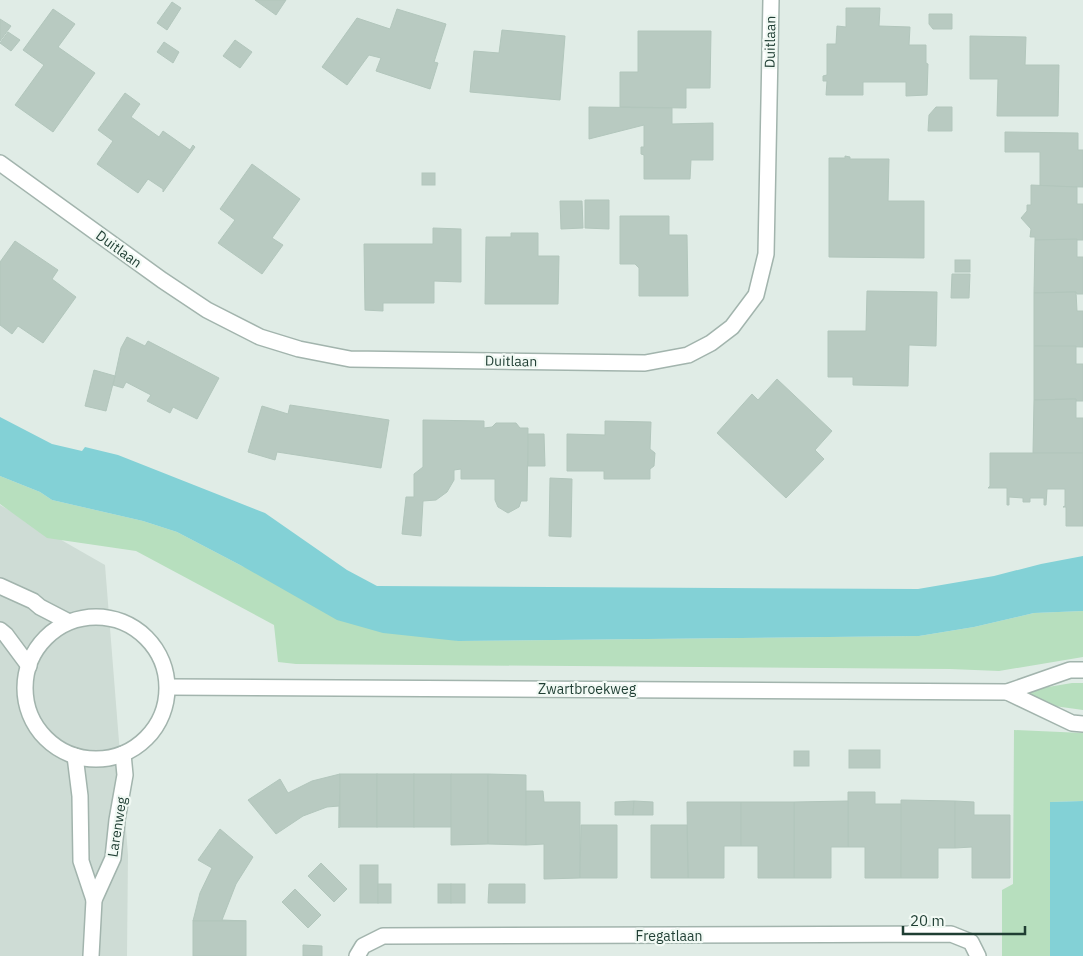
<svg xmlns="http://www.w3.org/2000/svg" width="1083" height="956" viewBox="0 0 1083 956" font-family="'IBM Plex Sans',sans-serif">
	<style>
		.built { fill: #cedcd5 }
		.green { fill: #b7dfbe }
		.water { fill: #83d1d6 }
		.building { fill: #b8cac1; stroke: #b2c6bc }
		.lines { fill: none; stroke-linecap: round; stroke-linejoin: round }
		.minor-casing { stroke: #a2b4ad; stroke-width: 18 }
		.minor { stroke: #fff; stroke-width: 15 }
		.labels { text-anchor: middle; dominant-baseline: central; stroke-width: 4.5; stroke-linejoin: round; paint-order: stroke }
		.street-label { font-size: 14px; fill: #1f3e33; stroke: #f1f9f4 }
	</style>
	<rect width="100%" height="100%" fill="#e0ece6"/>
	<path class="built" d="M0 505 105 565 128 855 127 956H0Z"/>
	<g class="green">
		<path d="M0 476 40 492 52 500 143 521 177 532 242 566 458 641 919 636 974 627 1034 613 1083 611V657L999 671 950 669 296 664 278 662 274 625 136 551 47 538 0 504Z"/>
		<path d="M1072 683H1083V710L1047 705 1027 694 1030 690Z"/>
		<path d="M1014 730 1083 733V801L1050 802V956H1002V890L1013 884Z"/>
	</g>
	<g class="water">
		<path d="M0 417 52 444 82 451 85 447 118 455 265 513 347 570 377 586 918 589 994 576 1041 564 1083 556V611L1034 613 974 627 919 636 458 641 383 633 337 620 242 566 177 532 143 521 52 500 40 492 0 476Z"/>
		<path d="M1083 801V956H1050V802Z"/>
	</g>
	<g class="building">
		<path d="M255 0H286L276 15Z"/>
		<path d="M172 2 181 8 167 30 157 23Z"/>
		<path d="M846 8H880L879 26 910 27 909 45H926V63L928 64 927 95 906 96V82H863V95H826L827 81H823V76L827 75V44H836L837 26 846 27Z"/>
		<path d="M53 9 75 24 58 47 95 73 53 132 15 105 44 65 23 50Z"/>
		<path d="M397 9 446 24 434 62 438 63 430 89 376 71 381 58 369 55 347 85 322 67 357 18 390 29Z"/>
		<path d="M929 14H952V29H933L929 24Z"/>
		<path d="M0 19 11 26 0 41Z"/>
		<path d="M502 30 565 36 560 100 470 92 474 51 499 53Z"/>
		<path d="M638 31H711L710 88H686V108L620 107V72H638Z"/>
		<path d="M8 32 20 40 11 51 0 43Z"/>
		<path d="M970 36 1026 37 1025 65H1059L1058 116H997L998 79H970Z"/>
		<path d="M235 40 252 52 240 68 223 56Z"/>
		<path d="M164 42 179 52 173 63 157 52Z"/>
		<path d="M125 93 140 104 131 117 159 137 163 131 190 150 193 145 195 147 163 192V189L148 179 138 193 97 164 113 141 98 130Z"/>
		<path d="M589 107 672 108V124L713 123V160H691L690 179H644V155L641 154V147H644V125L589 139Z"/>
		<path d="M936 107H952V131H928L929 115Z"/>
		<path d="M1005 132 1078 133V150H1083V187L1040 186V152H1005Z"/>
		<path d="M845 156 850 157V159H889L888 201H924V258L829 257V158H845Z"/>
		<path d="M252 164 300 199 272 238 283 245 262 274 218 243 235 220 220 209Z"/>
		<rect x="422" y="173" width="13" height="12"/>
		<path d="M1031 185 1077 187V204H1083V240H1035V237H1030L1031 229 1021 218 1027 211V205H1031Z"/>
		<path d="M585 200H609V229L585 228Z"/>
		<path d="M560 201H582L583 228 561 229Z"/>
		<path d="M620 216H669V235H687L688 296H639V268L635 264H620Z"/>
		<path d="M433 228 461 229V282L434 281V303H383V311L365 310 364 244H433Z"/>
		<path d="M511 233H538V256H559L558 304H485L486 237H511Z"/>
		<path d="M1077 239V257H1083V294H1077L1076 292 1034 293 1035 240Z"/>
		<path d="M15 241 58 270 52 279 76 297 43 343 18 326 12 334 0 325V262Z"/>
		<rect x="955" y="260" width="15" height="12"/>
		<path d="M952 274H970L969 298H951Z"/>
		<path d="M867 291 937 292 936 346 909 345 908 386 853 385V377H828V331H866Z"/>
		<path d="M1076 292 1077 311H1083V347L1034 346V293Z"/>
		<path d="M127 337 145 346 148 341 219 378 197 419 173 407 170 413 147 401 151 395 126 382 123 388 113 385 121 348Z"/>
		<path d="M1034 346H1076V364H1083V401H1076V399L1034 400Z"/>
		<path d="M94 370 115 376 106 411 85 406Z"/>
		<path d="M777 379 832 431 815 450 824 459 786 498 717 433 752 394 758 400Z"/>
		<path d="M1076 399V418H1083V453H1033L1034 400Z"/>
		<path d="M290 405 389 420 381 468 277 452 275 460 248 452 262 406 288 414Z"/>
		<path d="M423 420 484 421V428L492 427 496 423H516L520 428H528L527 501H521L519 507 508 513 498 507 495 500V479H461V469L454 470V480L447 492 436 500 423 501 421 536 402 534 406 497H414V474L423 467Z"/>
		<path d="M605 421 651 422 650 449 655 453 654 466 650 469V479H604V471H567V434L605 435Z"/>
		<path d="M528 434H544L545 466H528Z"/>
		<path d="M990 453H1083V526H1066V507H1063L1065 506V489H1047L1046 505H1044V498H1030V502H1023V498L1009 497V505H1007V488H988L990 486Z"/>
		<path d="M550 478 572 479 571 537 549 536Z"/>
		<rect x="849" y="750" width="31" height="18"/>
		<rect x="794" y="751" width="15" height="15"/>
		<path d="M340 774 339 828V806L327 807 303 816 276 834 248 800 280 779 288 793 312 781Z"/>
		<rect x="340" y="774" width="37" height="53"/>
		<rect x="377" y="774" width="37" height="53"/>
		<rect x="414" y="774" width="37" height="53"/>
		<path d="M451 774H488V844L451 845Z"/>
		<path d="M488 774 526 775V845L488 844Z"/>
		<path d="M526 791H543L544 802H580V878L544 879V844L526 845Z"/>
		<path d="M848 792H875V804H902L901 878H865V847H848Z"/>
		<path d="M901 800 955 801V848H938V878H901Z"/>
		<path d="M634 801 633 815H615V802Z"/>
		<path d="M634 801 653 802V815H633Z"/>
		<path d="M848 801V847H831V878H794V802Z"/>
		<path d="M955 801 974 802V815H1010V878H972V847L955 848Z"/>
		<path d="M687 802H741V846H724V878H688Z"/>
		<path d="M741 802H794V878H758V846H741Z"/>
		<path d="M581 825H617V878H580Z"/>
		<path d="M651 825H687L688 878H651Z"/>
		<path d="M220 829 253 857 236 884 222 920 246 921H193L200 893 212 868 198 860Z"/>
		<path d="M321 863 347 889 334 902 308 876Z"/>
		<rect x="360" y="865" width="18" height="38"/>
		<rect x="378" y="884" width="13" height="19"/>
		<rect x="438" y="884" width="13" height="19"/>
		<rect x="451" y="884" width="14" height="19"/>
		<path d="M489 884H525V903H488Z"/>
		<path d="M295 889 321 915 308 928 282 902Z"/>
		<rect x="193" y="921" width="53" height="35"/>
		<path d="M303 945 322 946V956H303Z"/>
	</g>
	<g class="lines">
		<defs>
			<g id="minor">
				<path d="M0 163 162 280 207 310 260 337 299 349 350 359 645 363 688 355 711 343 732 327 756 295 766 254 771 0"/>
				<path d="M0 586 33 601 40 607 67 621"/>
				<circle cx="96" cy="688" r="71"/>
				<path d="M0 630 6 635 29 666"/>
				<path d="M168 687 1007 692 1070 670H1083"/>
				<path d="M1007 692 1072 723 1083 724"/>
				<path d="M75 756 80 796 81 861 94 900"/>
				<path d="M91 956 94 900 113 858 117 820 125 775 123 754"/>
				<path d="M357 956 363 946 383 936 951 934 971 942 978 956"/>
			</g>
		</defs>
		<use href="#minor" class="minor-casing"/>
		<use href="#minor" class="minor"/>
	</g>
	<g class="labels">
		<g class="street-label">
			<text transform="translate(770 42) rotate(-89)">Duitlaan</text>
			<text transform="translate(119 249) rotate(36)">Duitlaan</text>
			<text transform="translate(511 361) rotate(1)">Duitlaan</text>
			<text x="587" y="689">Zwartbroekweg</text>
			<text transform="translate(117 827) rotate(-81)">Larenweg</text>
			<text x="669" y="936">Fregatlaan</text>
		</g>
	</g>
	<path d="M903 926v8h122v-8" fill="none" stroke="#1f3e33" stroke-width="2.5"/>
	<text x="910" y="926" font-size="15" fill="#1f3e33" stroke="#f1f9f4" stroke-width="4" paint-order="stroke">20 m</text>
</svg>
